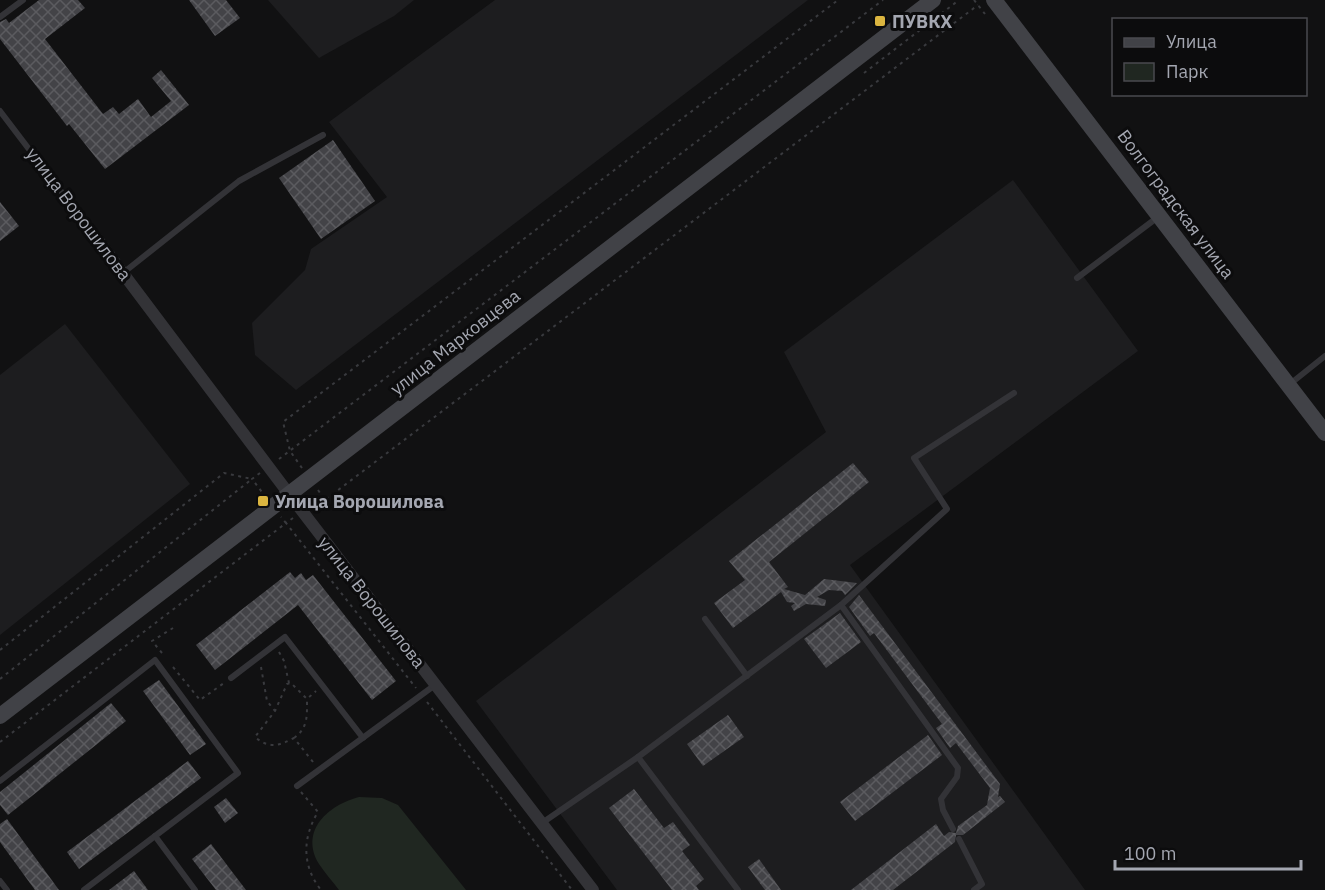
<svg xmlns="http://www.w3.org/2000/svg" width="1325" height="890" viewBox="0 0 1325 890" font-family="'IBM Plex Sans',sans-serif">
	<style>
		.built { fill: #1d1d1f }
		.park { fill: #202721 }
		.building { fill: url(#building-cross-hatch) }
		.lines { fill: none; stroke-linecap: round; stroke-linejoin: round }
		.path { stroke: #393a3e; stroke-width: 2; stroke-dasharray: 3 4.5; stroke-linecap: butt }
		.service { stroke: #333337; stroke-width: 6 }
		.minor { stroke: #333337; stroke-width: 12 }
		.secondary { stroke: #414247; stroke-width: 16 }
		.poi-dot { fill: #dbb540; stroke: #0c0c0d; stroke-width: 2 }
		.labels { text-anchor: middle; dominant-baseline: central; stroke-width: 6; stroke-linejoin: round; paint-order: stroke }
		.poi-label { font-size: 18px; font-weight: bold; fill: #a4a7b1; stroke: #0c0c0d; text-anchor: start }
		.street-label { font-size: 18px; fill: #a4a7b1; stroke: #0c0c0d }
	</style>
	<defs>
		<pattern id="building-cross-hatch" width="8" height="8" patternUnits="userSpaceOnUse" patternTransform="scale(1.5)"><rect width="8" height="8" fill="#434347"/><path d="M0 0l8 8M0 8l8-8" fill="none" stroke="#5b5b5f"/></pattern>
	</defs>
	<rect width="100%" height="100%" fill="#111112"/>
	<g class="built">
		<path d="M268 0H414L394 16 319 58Z"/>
		<path d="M495 0H808L296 390 255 355 252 323 305 270 311 249 387 197 329 122Z"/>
		<path d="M1013 180 1138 351 850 565 1085 890H617L476 701 826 432 784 352Z"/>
		<path d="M65 324 190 484 0 635V375Z"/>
	</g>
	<path class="park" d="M359 797 382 798 398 805 466 890H339C333 882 325 873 319 864 299 830 329 805 359 797Z"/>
	<g class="building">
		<path d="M39 0H78L85 8 45 39 103 114 113 107 119 114 138 99 151 117 171 101 152 78 161 70 189 105 105 169 69 124 67 126 0 39V22L6 19 9 23Z"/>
		<path d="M189 0H226L240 18 215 36Z"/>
		<path d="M333 140 375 201 321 239 279 178Z"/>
		<path d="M0 202 19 226 0 241Z"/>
		<path d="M853 463 869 482 769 562 788 587 784 589 805 595 824 579 857 583 845 595 842 591 829 590 817 597 826 600 825 606 806 604 794 611 791 606 795 603 787 602 781 592 733 628 714 603 745 580 729 561Z"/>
		<path d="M290 572 295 578 301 573 306 580 313 575 396 681 372 700 298 605 215 670 196 645Z"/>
		<path d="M859 595 1000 784 998 797 1000 796 1005 802 963 835H956L955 842 893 890H851L936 824 944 836 949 832 956 833 958 826 987 805 990 788 956 743 950 748 936 728 942 724 874 633 870 636 849 607Z"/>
		<path d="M840 613 861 642 826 668 804 639Z"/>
		<path d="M159 680 206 744 190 755 143 691Z"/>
		<path d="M111 703 126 721 8 815 0 805V792Z"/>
		<path d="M728 715 744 737 703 766 687 744Z"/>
		<path d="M928 735 942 755 855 821 840 802Z"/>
		<path d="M188 761 201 778 79 869 67 852Z"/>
		<path d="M634 789 664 828 673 822 690 845 682 851 704 879 696 886 699 890H672L609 808Z"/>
		<path d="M226 798 238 813 225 823 214 807Z"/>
		<path d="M7 819 59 890H35L0 842V824Z"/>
		<path d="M211 844 246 890H216L192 859Z"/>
		<path d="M759 859 781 890H765L748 867Z"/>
		<path d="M134 871 148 890H109Z"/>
	</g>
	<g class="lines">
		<g class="path">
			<path d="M974 0 985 14"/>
			<path d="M864 73 959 0"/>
			<path d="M279 459 883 0"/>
			<path d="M302 468 290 451 283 422 838 0"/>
			<path d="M260 473 252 479 265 496"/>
			<path d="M318 490 325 500"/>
			<path d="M313 506 325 500 978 5"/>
			<path d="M293 518 286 523 416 688"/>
			<path d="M0 650 224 473 252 479"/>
			<path d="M279 652 284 661 289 683"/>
			<path d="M162 653 152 641 173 628"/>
			<path d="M173 667 200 700 224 683"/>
			<path d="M261 667 267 701 275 711"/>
			<path d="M0 679 252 479"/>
			<path d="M427 702 572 890"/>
			<path d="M294 738C308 728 307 716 307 700"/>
			<path d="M0 742 286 523 281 517"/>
			<path d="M313 762 294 738C279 746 269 749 255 737L275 711 287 684 291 683 307 699 316 691"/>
			<path d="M301 792 318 812C302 838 302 866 321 890"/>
		</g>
		<g class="service">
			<path d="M0 17 23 0"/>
			<path d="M0 111 95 236"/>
			<path d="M123 273 239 181 323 135"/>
			<path d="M1077 278 1158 217"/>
			<path d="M1290 384 1325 356"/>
			<path d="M841 605 947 509 914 458 1014 393"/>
			<path d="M705 619 747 676"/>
			<path d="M231 678 285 637 363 738"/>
			<path d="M638 757 738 890"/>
			<path d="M0 781 155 660 238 773 84 890"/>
			<path d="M297 786 435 685"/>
			<path d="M542 823 638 757 841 605 958 768 957 777 941 799 943 810 953 829"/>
			<path d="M155 836 195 890"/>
			<path d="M959 839 982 884 974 890"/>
			<path d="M0 881 7 890"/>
		</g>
		<path class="minor" d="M95 236 289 494 593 890"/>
		<g class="secondary">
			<path d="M994 0 1325 433"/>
			<path d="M0 716 933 0"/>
		</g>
	</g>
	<g class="poi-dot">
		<rect x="874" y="15" width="12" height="12" rx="3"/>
		<rect x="257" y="495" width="12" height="12" rx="3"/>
	</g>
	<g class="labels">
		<g class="poi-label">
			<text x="892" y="21">ПУВКХ</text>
			<text x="275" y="501">Улица Ворошилова</text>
		</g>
		<g class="street-label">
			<text transform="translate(1176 204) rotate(53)">Волгоградская улица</text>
			<text transform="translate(79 214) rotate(53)">улица Ворошилова</text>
			<text transform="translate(455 342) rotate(-38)">улица Марковцева</text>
			<text transform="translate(372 602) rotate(52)">улица Ворошилова</text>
		</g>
	</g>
	<rect x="1112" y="18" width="195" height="78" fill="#0c0c0d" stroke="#494a4f" stroke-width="1.5"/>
	<rect x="1124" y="38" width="30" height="9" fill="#414247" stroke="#494a4f" stroke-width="1.5"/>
	<text x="1166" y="48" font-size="18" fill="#a4a7b1">Улица</text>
	<rect x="1124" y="63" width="30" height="18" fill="#202721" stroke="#494a4f" stroke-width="1.5"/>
	<text x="1166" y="78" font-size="18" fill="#a4a7b1">Парк</text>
	<path d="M1115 860v9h186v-9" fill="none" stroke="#a4a7b1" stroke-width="3"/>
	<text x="1124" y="860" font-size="18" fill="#a4a7b1" stroke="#0c0c0d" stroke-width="4.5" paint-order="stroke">100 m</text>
</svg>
